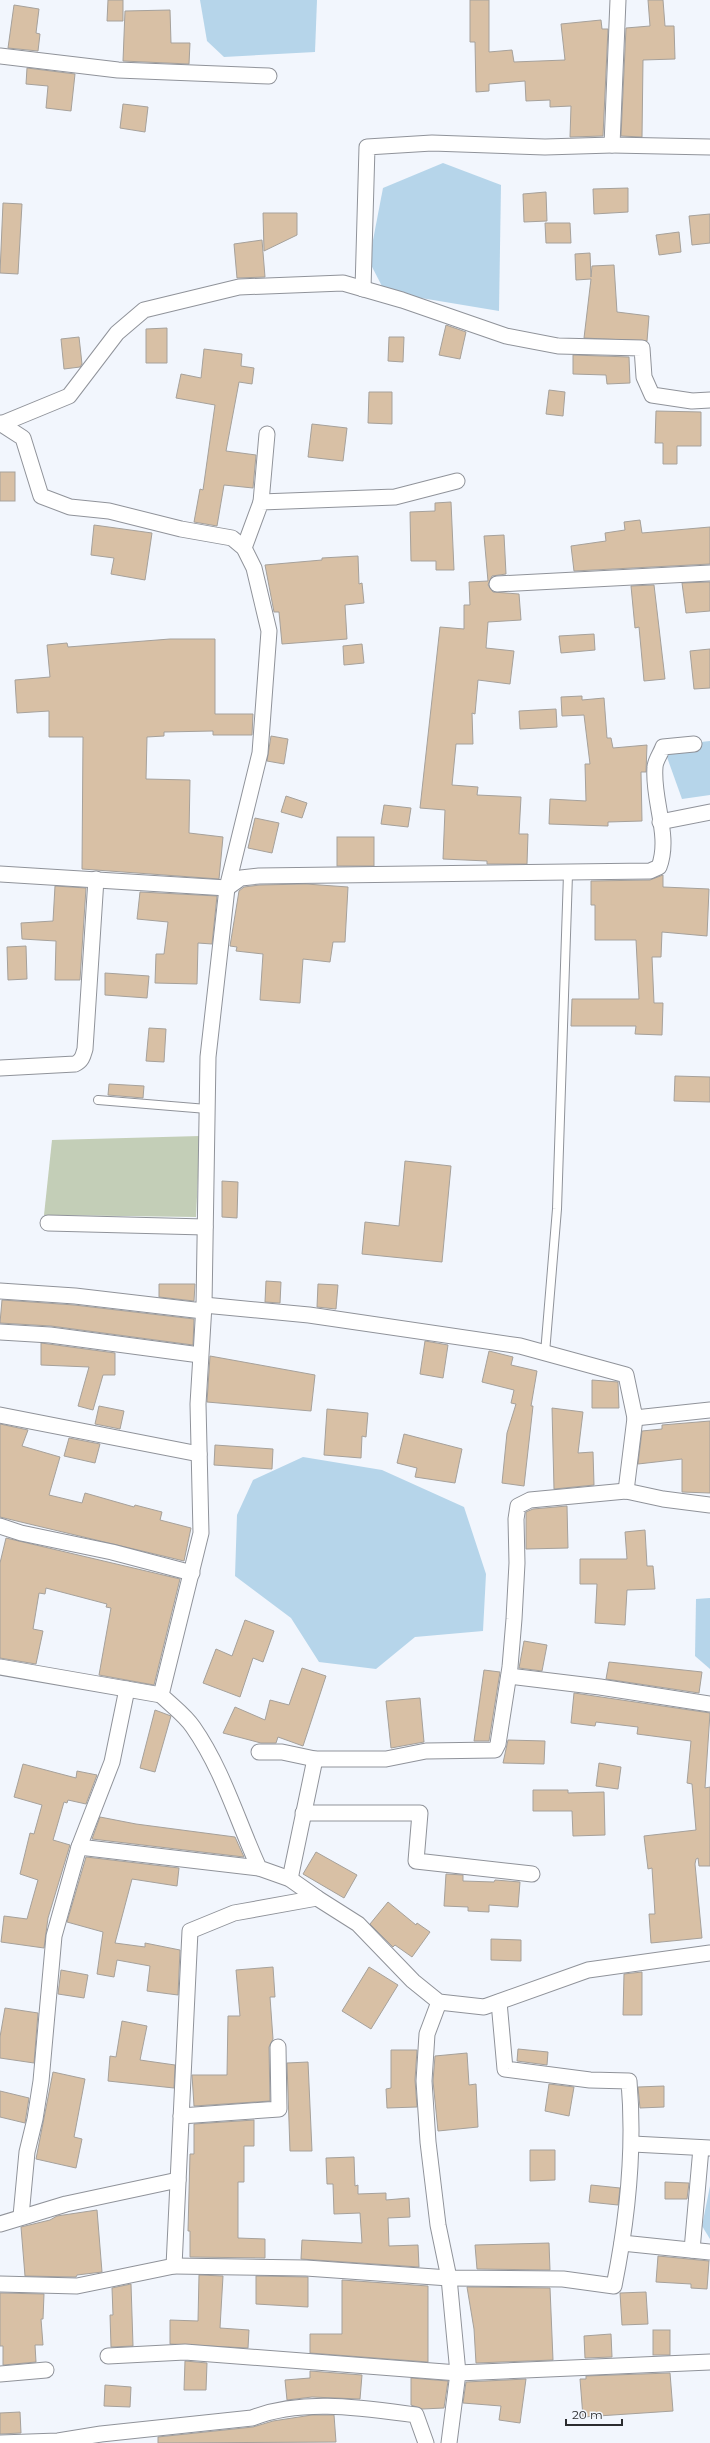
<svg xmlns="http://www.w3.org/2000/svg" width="710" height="2443" viewBox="0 0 710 2443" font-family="Montserrat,sans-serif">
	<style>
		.green { fill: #c3ceb7 }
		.water { fill: #b6d5ea }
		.building { fill: #d8c0a5; stroke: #a6a19b }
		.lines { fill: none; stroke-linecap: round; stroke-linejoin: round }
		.service-casing { stroke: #90939a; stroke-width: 10 }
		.minor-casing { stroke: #90939a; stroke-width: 17 }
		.service { stroke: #fff; stroke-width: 8 }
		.minor { stroke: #fff; stroke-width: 15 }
	</style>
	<rect width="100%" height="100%" fill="#f2f6fd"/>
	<path class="green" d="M200 1136 196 1217 44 1215 52 1140Z"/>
	<g class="water">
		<path d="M200 0H317L315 52 224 57 207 41Z"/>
		<path d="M443 163 501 185 499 311 385 292 369 261 383 188Z"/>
		<path d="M710 741V795L682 799 663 746Z"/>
		<path d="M303 1457 382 1470 464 1507 486 1574 483 1631 415 1637 376 1669 319 1662 291 1618 235 1576 237 1515 253 1480Z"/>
		<path d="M710 1598V1669L695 1656 696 1599Z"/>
		<path d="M710 2186V2239L702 2226Z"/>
	</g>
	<g class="building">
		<path d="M108 0H123V21H107Z"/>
		<path d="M470 0H489V52L512 50 514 62 565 60 561 24 601 20 602 29H608L603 136 570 137 571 106 550 107V100L526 101 525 81 489 84V91L476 92 475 42H470Z"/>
		<path d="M648 0H663L665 26H674L675 59 643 60 642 137 621 136 626 28 650 26Z"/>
		<path d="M14 5 39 9 36 33 40 34 38 51 8 48Z"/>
		<path d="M170 10 171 43H190L189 64 123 61 125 11Z"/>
		<path d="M27 68 75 74 71 111 46 108 48 86 26 84Z"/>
		<path d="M123 104 148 107 145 132 120 128Z"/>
		<path d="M628 188V212L594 214 593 189Z"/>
		<path d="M546 192 547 221 524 222 523 194Z"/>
		<path d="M3 203 22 204 18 274 0 273Z"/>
		<path d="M263 213H297V235L264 251Z"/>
		<path d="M710 214V243L692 245 689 216Z"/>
		<path d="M545 223H570L571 243H546Z"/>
		<path d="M679 232 681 252 659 255 656 235Z"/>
		<path d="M262 240 265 277 237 278 234 244Z"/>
		<path d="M590 253 591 277 592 266 614 265 617 312 649 316 647 341 584 338 591 279 576 280 575 254Z"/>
		<path d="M446 325 466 332 460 359 439 355Z"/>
		<path d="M167 328V363H146V329Z"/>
		<path d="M79 337 82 364 80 367 64 369 61 339Z"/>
		<path d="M389 337H404L403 362 388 361Z"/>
		<path d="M204 349 242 354 241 366 254 368 252 384 239 382 226 451 256 455 253 488 224 485 217 526 194 522 200 489 203 490 215 405 176 398 181 374 201 378Z"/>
		<path d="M573 355 629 357 630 383 607 384 606 375 573 374Z"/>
		<path d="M549 390 565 392 563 416 546 414Z"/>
		<path d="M369 392H392V424L368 423Z"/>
		<path d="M656 411 701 412V446H677V464H663V443H655Z"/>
		<path d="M312 424 347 428 343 461 308 457Z"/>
		<rect x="0" y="472" width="15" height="29"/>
		<path d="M451 502 454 570H436V561H411L410 512 435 511V503Z"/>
		<path d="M640 520 642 533 710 527V564L574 571 571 546 606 541 605 533 625 530 624 522Z"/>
		<path d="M94 525 152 533 145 580 111 574 114 558 91 555Z"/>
		<path d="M504 535 506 574 492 576 488 585 493 592 519 594 521 620 488 622 486 648 514 651 510 684 478 680 475 714 472 713 473 744H456L452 785 478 787 477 795 521 797 519 834H528L527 864H487V861L443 859 445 810 420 808 440 627 464 629V605H470L469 582 488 581 484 536Z"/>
		<path d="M358 556 359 584 362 583 364 603 345 605 347 639 282 644 279 612H274L265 565 322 560V558Z"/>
		<path d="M710 582V611L686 613 682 583Z"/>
		<path d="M654 585 665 679 644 681 639 627 635 628 631 586Z"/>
		<path d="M594 634 595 650 561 653 559 636Z"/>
		<path d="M170 639H215V714H253L252 735H213V731L164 732V736L147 737 146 779 190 780 189 833 223 837 219 879 82 869 83 737H49V711L17 713 15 680 50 677 47 645 67 643 68 647Z"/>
		<path d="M362 644 364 663 344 665 343 646Z"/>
		<path d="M710 649V688L694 689 690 651Z"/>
		<path d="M582 696V700L604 698 607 738H611L613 748 647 745 646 772H641L642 821 608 822V826L549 824 550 799 586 801 585 764H590L584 715 562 716 561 697Z"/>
		<path d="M556 709 557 727 520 729 519 711Z"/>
		<path d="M271 736 288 739 284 764 267 761Z"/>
		<path d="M286 796 307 803 302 818 281 812Z"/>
		<path d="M384 805 411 808 408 827 381 824Z"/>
		<path d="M255 818 279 823 272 853 248 848Z"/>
		<rect x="337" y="837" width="37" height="29"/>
		<path d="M663 875V887L709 889 707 936 662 932 661 957H652L654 1003H663L662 1035 635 1034 636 1026H571L572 999H639L636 940H595V905H591V881L650 880Z"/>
		<path d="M306 884 348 887 345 942H333L330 962 303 959 300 1003 260 1000 263 954 236 951 237 947 230 946 239 891 244 887 260 885Z"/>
		<path d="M55 886 86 888 80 980H55L56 941 22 939 21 923 53 921Z"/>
		<path d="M140 892 217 896 212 944 198 943 197 984 155 983 156 954H164L168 922 137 919Z"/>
		<path d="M26 946 27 979 8 980 7 947Z"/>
		<path d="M105 973 149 976 147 998 105 995Z"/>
		<path d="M149 1028 166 1029 164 1062 146 1061Z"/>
		<path d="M675 1076 710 1077V1102L674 1101Z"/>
		<path d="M109 1084 144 1086 143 1098 108 1095Z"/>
		<path d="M405 1161 451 1166 442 1262 362 1254 365 1222 399 1226Z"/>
		<path d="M222 1181 238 1182 237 1218 222 1217Z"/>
		<path d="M266 1281 281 1282 280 1303 265 1302Z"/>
		<path d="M159 1284H195L194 1301 159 1297Z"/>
		<path d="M318 1284 338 1285 336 1309 317 1307Z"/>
		<path d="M2 1300 74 1305 194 1319 193 1345 51 1326 0 1323Z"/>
		<path d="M425 1341 448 1345 443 1378 420 1374Z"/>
		<path d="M41 1343 115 1353V1375H103L93 1410 78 1406 89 1367 41 1365Z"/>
		<path d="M489 1351 513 1357 511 1365 537 1371 531 1406H533L524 1486 502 1483 507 1433 516 1404 511 1403 514 1390 482 1382Z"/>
		<path d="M210 1356 315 1375 311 1411 207 1402Z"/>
		<path d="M592 1380 618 1382 619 1408H592Z"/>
		<path d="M99 1406 124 1411 120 1429 95 1424Z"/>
		<path d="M552 1408 583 1412 578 1453 593 1452 594 1485 554 1489Z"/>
		<path d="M327 1409 368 1413 366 1437 362 1436 361 1458 324 1455Z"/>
		<path d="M710 1421V1493L682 1492V1459L638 1464 642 1431 662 1429V1425Z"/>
		<path d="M0 1424 28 1430 22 1446 60 1457 49 1495 82 1503 85 1493 134 1507 135 1505 162 1512 160 1520 191 1528 184 1561 0 1517Z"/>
		<path d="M404 1434 462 1449 455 1483 415 1477 417 1468 397 1463Z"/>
		<path d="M69 1438 100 1444 95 1463 64 1456Z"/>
		<path d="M215 1445 273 1449 272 1469 214 1465Z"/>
		<path d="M567 1506 568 1548 526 1549V1512L533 1509Z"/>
		<path d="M645 1530 647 1566H653L655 1589 627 1590 625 1625 595 1623 597 1584H580V1559H627L625 1532Z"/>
		<path d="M6 1538 180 1579 154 1685 99 1675 111 1608 106 1607 107 1604 46 1588 45 1594 39 1593 33 1629 43 1631 36 1664 0 1658V1563Z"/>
		<path d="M245 1620 274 1631 263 1662 253 1658 240 1697 203 1683 216 1649 232 1656Z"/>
		<path d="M524 1641 547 1645 542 1671 519 1668Z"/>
		<path d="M609 1662 702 1672 699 1693 606 1679Z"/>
		<path d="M302 1668 326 1676 303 1746 278 1737 276 1743H261L223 1733 235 1707 265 1720 270 1700 289 1705Z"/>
		<path d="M484 1670 500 1672 489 1741H474Z"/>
		<path d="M574 1693 710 1713 705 1788 710 1787V1866H699L698 1858 696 1859 695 1864 702 1938 651 1943 649 1914H655L652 1868 648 1869 644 1836 696 1830 692 1784 687 1783 691 1741 637 1734 638 1727 596 1722 595 1726 571 1723Z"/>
		<path d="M420 1698 424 1742 391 1748 386 1701Z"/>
		<path d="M155 1710 171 1716 155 1772 140 1768Z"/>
		<path d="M508 1740 545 1741 544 1764 503 1763Z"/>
		<path d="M599 1763 621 1767 618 1789 596 1786Z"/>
		<path d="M23 1764 76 1778 77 1771 97 1775 86 1804 68 1800 67 1803 64 1802 53 1840 70 1845 48 1918 44 1948 1 1942 4 1916 27 1919 38 1880 20 1874 30 1833 34 1834 42 1805 14 1797Z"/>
		<path d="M533 1790H568V1793L604 1792 605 1835 573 1836 572 1811H533Z"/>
		<path d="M100 1817 136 1824 235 1837 244 1857 92 1839Z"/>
		<path d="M316 1852 357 1875 344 1898 303 1874Z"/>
		<path d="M86 1857 179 1868 177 1886 132 1879 115 1943 145 1947V1943L180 1950 178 1995 147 1991 150 1966 117 1960 114 1977 97 1974 103 1932 67 1922Z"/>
		<path d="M446 1874 463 1875V1881L494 1882 495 1880 520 1882 518 1907 489 1905V1912L468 1911V1907L444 1906Z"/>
		<path d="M388 1902 416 1925 417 1923 430 1932 412 1957 395 1945 393 1947 370 1924Z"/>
		<path d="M491 1939 521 1940V1961L491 1960Z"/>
		<path d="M273 1967 275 1997H270L273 2039 269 2047 270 2101 194 2106 192 2075H227L228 2016H240L236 1970Z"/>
		<path d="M369 1967 398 1985 371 2029 342 2011Z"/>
		<path d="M61 1970 88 1975 84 1998 58 1994Z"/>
		<path d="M642 1972V2015H623L624 1974Z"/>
		<path d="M5 2008 38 2013 34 2063 0 2058V2037Z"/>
		<path d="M122 2021 147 2026 140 2060 175 2065 174 2088 108 2081 110 2056 116 2057Z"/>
		<path d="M518 2049 548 2052 547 2065 517 2061Z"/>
		<path d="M391 2050H417L415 2080 417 2107 387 2108 386 2089 391 2088Z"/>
		<path d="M467 2053 469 2085 476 2084 478 2127 438 2131 433 2081 435 2056Z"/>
		<path d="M308 2062 312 2151H290L287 2063Z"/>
		<path d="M53 2072 85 2079 74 2137 82 2139 76 2168 36 2159Z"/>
		<path d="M549 2084 574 2087 569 2116 545 2111Z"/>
		<path d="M664 2086V2107L640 2108 638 2087Z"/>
		<path d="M0 2091 29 2098 25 2123 0 2117Z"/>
		<path d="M254 2120V2146H244V2182H238V2238L265 2239V2258L190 2257V2231H188L190 2154H194V2124Z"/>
		<path d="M530 2150H555V2180L530 2181Z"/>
		<path d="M354 2157 355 2186 358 2185V2194L386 2193V2200L409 2198 410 2217 388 2218 389 2246 418 2245 419 2267 301 2259 302 2240 362 2243 360 2213 334 2214 333 2184H327L326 2158Z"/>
		<path d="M665 2182 689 2183 687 2199H665Z"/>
		<path d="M591 2185 620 2188 618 2205 589 2202Z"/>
		<path d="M97 2210 102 2272 77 2275 76 2277 25 2276 21 2227 50 2220 57 2216Z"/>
		<path d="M549 2243 550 2270 477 2269 475 2245Z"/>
		<path d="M658 2256 709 2261 707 2289 691 2288V2284L656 2282Z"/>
		<path d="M199 2275 223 2276 220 2328 249 2330 248 2348 170 2344V2320L198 2321Z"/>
		<path d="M256 2276 308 2277V2307L256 2304Z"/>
		<path d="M342 2280 428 2286V2362L310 2353V2334H342Z"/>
		<path d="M131 2284 133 2346 111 2347 110 2315H113L112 2288Z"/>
		<path d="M467 2287 550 2288 553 2360 476 2363 474 2329Z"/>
		<path d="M646 2292 648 2324 622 2325 620 2293Z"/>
		<path d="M0 2293 44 2294 43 2319H41L43 2345H35L36 2362 3 2365V2346H0Z"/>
		<rect x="653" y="2330" width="17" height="25"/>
		<path d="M611 2334 612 2357 585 2358 584 2336Z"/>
		<path d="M185 2361 207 2363 206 2390H184Z"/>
		<path d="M310 2371 362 2375 360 2399 312 2397 287 2400 285 2380 310 2378Z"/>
		<path d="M670 2373 673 2411 583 2417 580 2379H586V2376Z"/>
		<path d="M411 2378 448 2381 444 2408 422 2409 411 2405Z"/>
		<path d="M526 2379 520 2423 499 2420 501 2406 463 2403 466 2382Z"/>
		<path d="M105 2385 131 2387 130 2407 104 2406Z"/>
		<path d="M20 2412 21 2433 0 2434V2413Z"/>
		<path d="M312 2415H334L336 2442 158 2443V2437L253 2427 273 2421Z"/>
	</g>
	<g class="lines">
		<defs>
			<g id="service">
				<path d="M98 1100 207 1109"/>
				<path d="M545 1353 557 1209 568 874"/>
			</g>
			<g id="minor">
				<path d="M618 0 612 145 710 147"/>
				<path d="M0 56 118 70 269 76"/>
				<path d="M363 289 367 147 432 143 545 147 612 145"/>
				<path d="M0 423 23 438 41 496 70 507 109 511 181 529 232 538 244 548 254 568 269 631 260 753 227 888 208 1057 204 1305 198 1404 201 1533 161 1695C171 1705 185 1715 193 1727 223 1770 237 1820 259 1868L290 1879 317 1898"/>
				<path d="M1 424 69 396 117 333 144 310 239 287 343 283 402 300 506 336 558 346 642 348 644 377 652 395 692 401 710 400"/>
				<path d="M261 502 267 434"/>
				<path d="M244 548 261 502 395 497 457 481"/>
				<path d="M497 584 710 573"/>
				<path d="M660 822 710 812"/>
				<path d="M0 874 227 888 241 878 259 876 650 871 659 867C671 836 652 800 655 767 655 761 661 753 663 747L694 744"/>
				<path d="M0 1068 75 1064C82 1061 83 1056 85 1049L96 879"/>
				<path d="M48 1223 205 1227"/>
				<path d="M0 1291 75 1296 203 1311"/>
				<path d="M204 1305 309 1315 520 1346 626 1375 635 1418 710 1410"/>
				<path d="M0 1332 50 1335 200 1355"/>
				<path d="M0 1415 199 1454"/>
				<path d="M626 1491 635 1418"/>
				<path d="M0 1526 21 1533 112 1552 192 1573"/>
				<path d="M0 1667 161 1695"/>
				<path d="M509 1676 600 1687 710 1704"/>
				<path d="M259 1752H282L315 1759H386L426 1751 495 1750 498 1744 510 1667 514 1619 517 1563 516 1519 518 1506 530 1500 626 1491 663 1499 710 1505"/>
				<path d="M303 1813H420L416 1861 532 1874"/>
				<path d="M79 1847 259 1868"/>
				<path d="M290 1879 315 1759"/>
				<path d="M439 2002 427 2034 424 2081 428 2142 438 2225 449 2278 458 2373 449 2443"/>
				<path d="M181 2116 279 2109 278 2047"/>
				<path d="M633 2144 710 2148"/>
				<path d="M21 2216 27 2152 35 2119 41 2081 54 1936 79 1847 112 1762 127 1689"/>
				<path d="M0 2224 66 2204 178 2180"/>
				<path d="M622 2243 710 2252"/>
				<path d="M692 2250 701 2148"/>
				<path d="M174 2266 306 2268 449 2278 563 2279 614 2286C628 2217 635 2151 629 2081L590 2080 505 2069 499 2002"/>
				<path d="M0 2284 77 2286 174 2266 190 1931 234 1913 317 1898 358 1924 413 1981 439 2002 484 2007 588 1970 710 1953"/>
				<path d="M108 2356 185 2352 458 2373 710 2362"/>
				<path d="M0 2374 46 2370"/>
				<path d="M0 2443 58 2441 101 2434 252 2418C302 2398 363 2408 416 2415L426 2443"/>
			</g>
		</defs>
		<use href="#service" class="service-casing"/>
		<use href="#minor" class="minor-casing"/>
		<use href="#service" class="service"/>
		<use href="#minor" class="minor"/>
	</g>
	<path d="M566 2419v6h56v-6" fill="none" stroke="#2b2c2f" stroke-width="2"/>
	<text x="572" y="2419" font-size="12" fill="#2b2c2f" stroke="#f2f6fd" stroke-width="3" paint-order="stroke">20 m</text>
</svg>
